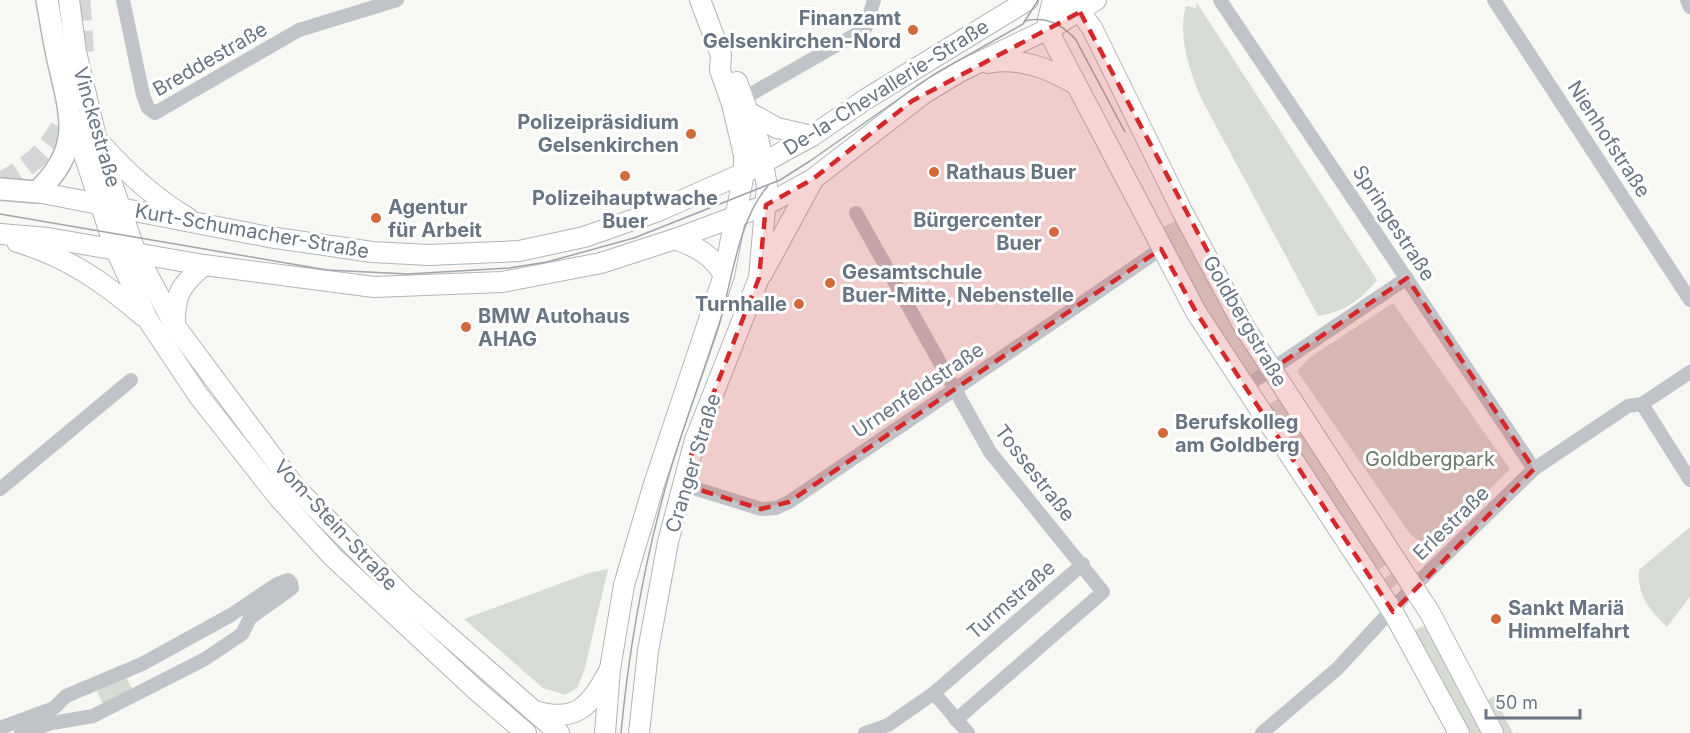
<svg xmlns="http://www.w3.org/2000/svg" width="1690" height="733" viewBox="0 0 1690 733" font-family="Inter,sans-serif">
	<style>
		.green { fill: #d6dbd4 }
		.lines { fill: none; stroke-linecap: round; stroke-linejoin: round }
		.primary-tunnel { stroke: #d4d6d8; stroke-width: 21; stroke-dasharray: 21 10; stroke-linecap: butt }
		.secondary-casing { stroke: #b1b5ba; stroke-width: 22 }
		.primary-casing { stroke: #b2b5b9; stroke-width: 24 }
		.street { stroke: #c0c3c7; stroke-width: 14 }
		.secondary { stroke: #fff; stroke-width: 20 }
		.primary { stroke: #fff; stroke-width: 21 }
		.tram { stroke: #a0a5ab; stroke-width: 1.5 }
		.marked { fill: #d62828; fill-opacity: 0.2; stroke: #d62828; stroke-width: 4.5; stroke-dasharray: 12 8; stroke-linejoin: round }
		.poi-dot { fill: #d36838; stroke: #fff; stroke-width: 2 }
		.labels { text-anchor: middle; dominant-baseline: central; stroke-width: 6; stroke-linejoin: round; paint-order: stroke }
		.poi-label { font-size: 20px; font-weight: bold; fill: #697582; stroke: #fff; text-anchor: start }
		.street-label { font-size: 20px; fill: #697582; stroke: #fff }
		.park-label { font-size: 20px; fill: #697a67; stroke: #fff }
	</style>
	<rect width="100%" height="100%" fill="#f7f7f4"/>
	<g class="green">
		<path d="M1197 3 1377 280C1359 301 1346 311 1318 316L1202 100C1190 73 1177 35 1186 6L1196 8Z"/>
		<path d="M1181 219 1261 365 1260 371 1251 376 1245 373 1156 230Z"/>
		<path d="M1393 303 1510 469 1449 530 1425 546 1410 534 1297 371 1309 358Z"/>
		<path d="M1282 396 1392 561 1374 573 1264 408Z"/>
		<path d="M1690 527V597L1667 627C1649 610 1637 595 1639 570Z"/>
		<path d="M608 569 584 672 577 688 565 695 543 688 464 619 589 573Z"/>
		<path d="M1398 570 1399 581 1393 588H1387L1380 581Z"/>
		<path d="M1427 624 1486 733H1468L1411 632Z"/>
		<path d="M126 677 133 690 103 704 97 691Z"/>
		<path d="M1494 696 1513 733H1502L1485 701Z"/>
	</g>
	<g class="lines">
		<g class="primary-tunnel">
			<path d="M80 0 84 60"/>
			<path d="M0 183C37 163 53 145 72 107"/>
		</g>
		<defs>
			<g id="secondary">
				<path d="M69 0 76 52 96 137 135 251 175 326 295 487 404 597 559 733"/>
				<path d="M1053 0 1048 20 1053 40 1196 312 1393 612 1459 733"/>
				<path d="M1061 0 1080 12 1092 28 1182 211 1243 325 1430 613 1493 733"/>
				<path d="M988 63C1020 57 1048 68 1075 84"/>
				<path d="M748 112 777 128 812 136"/>
				<path d="M72 118 115 248 148 320 198 395 279 498 333 557 476 690 526 733"/>
				<path d="M103 146C128 174 156 199 188 218"/>
				<path d="M37 192 269 237 372 252 429 255 519 251 584 237 658 211 744 173 812 136 866 99 1028 0"/>
				<path d="M0 234 48 238 204 265 374 287 502 282 601 263 675 239 766 205 813 179 923 94 959 72 1058 24 1096 0"/>
				<path d="M675 239C697 247 712 255 724 275"/>
				<path d="M17 242C66 256 105 283 143 316"/>
				<path d="M762 274 812 182"/>
				<path d="M175 326C174 294 181 285 204 265"/>
				<path d="M535 711C576 723 590 707 609 671"/>
				<path d="M605 733 610 669 624 585 654 484 724 275 744 173V155L732 104 720 70 721 55 700 0"/>
				<path d="M639 733 648 651 668 542 695 440 759 278 767 186 759 142 737 82"/>
			</g>
			<path id="primary" d="M0 189 37 192C82 149 72 119 59 64 54 43 51 21 47 0"/>
		</defs>
		<use href="#secondary" class="secondary-casing"/>
		<use href="#primary" class="primary-casing"/>
		<g class="street">
			<path d="M123 0 143 95 148 108 155 113 299 30 397 0"/>
			<path d="M1220 0 1534 469"/>
			<path d="M1494 0 1690 300"/>
			<path d="M1687 0 1690 7"/>
			<path d="M737 102 865 29 874 0"/>
			<path d="M856 213 990 452 1103 592 956 720"/>
			<path d="M1245 387 1407 278"/>
			<path d="M1642 404 1690 480"/>
			<path d="M684 485 761 509 776 508 789 502 1161 249"/>
			<path d="M0 489 131 380"/>
			<path d="M934 693 968 733"/>
			<path d="M0 728 54 708 66 696 142 664 231 615 277 584 288 580 291 583 292 588 250 618 242 634 205 659 93 716 52 723 21 733"/>
			<path d="M865 733 888 725 934 693 1083 564"/>
			<path d="M1262 733 1337 669 1412 588 1534 469 1628 406 1642 404 1690 372"/>
		</g>
		<use href="#secondary" class="secondary"/>
		<use href="#primary" class="primary"/>
		<g class="tram">
			<path d="M1025 21C1046 16 1062 24 1076 40L1125 132"/>
			<path d="M0 214 327 270 408 274 509 268 547 262 634 238 780 180 810 161 933 75 1023 24 1038 0"/>
			<path d="M621 733C629 648 644 564 667 482 682 428 703 376 720 322 732 280 739 218 768 186"/>
		</g>
	</g>
	<path class="marked" d="M1080 12 1271 370 1407 278 1534 469 1393 612 1196 312 1161 249 789 502 761 509 684 485 695 440 759 278 766 205 813 179 912 101Z"/>
	<g class="poi-dot">
		<circle cx="913" cy="30" r="6"/>
		<circle cx="691" cy="134" r="6"/>
		<circle cx="934" cy="172" r="6"/>
		<circle cx="625" cy="176" r="6"/>
		<circle cx="376" cy="218" r="6"/>
		<circle cx="1054" cy="232" r="6"/>
		<circle cx="830" cy="283" r="6"/>
		<circle cx="799" cy="304" r="6"/>
		<circle cx="466" cy="327" r="6"/>
		<circle cx="1163" cy="433" r="6"/>
		<circle cx="1496" cy="619" r="6"/>
	</g>
	<g class="labels">
		<g class="poi-label">
			<text x="901" y="18" text-anchor="end">Finanzamt<tspan x="901" dy="23">Gelsenkirchen-Nord</tspan></text>
			<text x="679" y="122" text-anchor="end">Polizeipräsidium<tspan x="679" dy="23">Gelsenkirchen</tspan></text>
			<text x="946" y="172">Rathaus Buer</text>
			<text x="625" y="198" text-anchor="middle">Polizeihauptwache<tspan x="625" dy="23">Buer</tspan></text>
			<text x="388" y="207">Agentur<tspan x="388" dy="23">für Arbeit</tspan></text>
			<text x="1042" y="220" text-anchor="end">Bürgercenter<tspan x="1042" dy="23">Buer</tspan></text>
			<text x="842" y="272">Gesamtschule<tspan x="842" dy="23">Buer-Mitte, Nebenstelle</tspan></text>
			<text x="787" y="304" text-anchor="end">Turnhalle</text>
			<text x="478" y="316">BMW Autohaus<tspan x="478" dy="23">AHAG</tspan></text>
			<text x="1175" y="422">Berufskolleg<tspan x="1175" dy="23">am Goldberg</tspan></text>
			<text x="1508" y="608">Sankt Mariä<tspan x="1508" dy="23">Himmelfahrt</tspan></text>
		</g>
		<g class="street-label">
			<text transform="translate(210 59) rotate(-30)">Breddestraße</text>
			<text transform="translate(886 87) rotate(-32)">De-la-Chevallerie-Straße</text>
			<text transform="translate(97 127) rotate(74)">Vinckestraße</text>
			<text transform="translate(1609 139) rotate(57)">Nienhofstraße</text>
			<text transform="translate(1394 223) rotate(57)">Springestraße</text>
			<text transform="translate(252 231) rotate(10)">Kurt-Schumacher-Straße</text>
			<text transform="translate(1245 321) rotate(60)">Goldbergstraße</text>
			<text transform="translate(918 390) rotate(-34)">Urnenfeldstraße</text>
			<text transform="translate(693 463) rotate(-73)">Cranger Straße</text>
			<text transform="translate(1035 473) rotate(52)">Tossestraße</text>
			<text transform="translate(1451 523) rotate(-44)">Erlestraße</text>
			<text transform="translate(336 525) rotate(47)">Vom-Stein-Straße</text>
			<text transform="translate(1011 600) rotate(-41)">Turmstraße</text>
		</g>
		<g class="park-label">
			<text x="1430" y="459">Goldbergpark</text>
		</g>
	</g>
	<path d="M1486 709v9h94v-9" fill="none" stroke="#697582" stroke-width="3"/>
	<text x="1495" y="709" font-size="18" fill="#697582" stroke="#ffffff" stroke-width="4.5" paint-order="stroke">50 m</text>
</svg>
